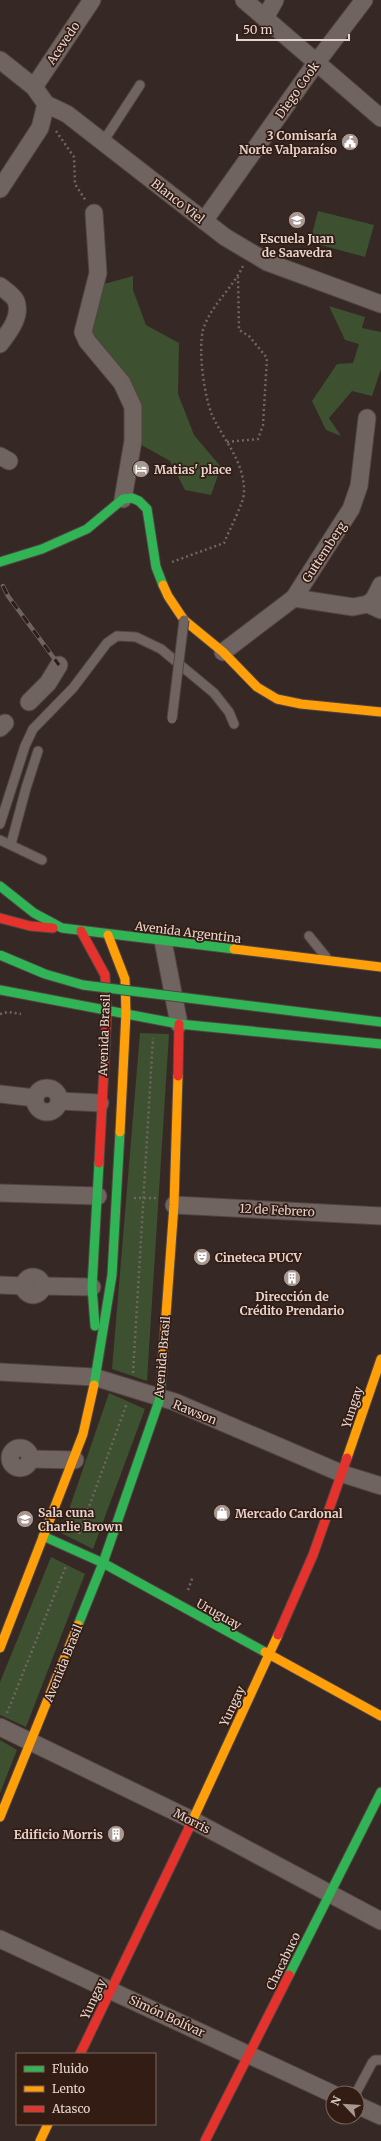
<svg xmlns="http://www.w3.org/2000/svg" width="381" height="2141" viewBox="0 0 381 2141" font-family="Merriweather,serif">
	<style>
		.green { fill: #3d502f }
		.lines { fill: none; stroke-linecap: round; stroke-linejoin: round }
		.lane-casing { stroke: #514441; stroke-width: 11 }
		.street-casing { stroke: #514441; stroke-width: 19 }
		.fast-casing { stroke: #514441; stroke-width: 11 }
		.slow-casing { stroke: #514441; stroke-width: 11 }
		.jam-casing { stroke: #514441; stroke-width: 11 }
		.path { stroke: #706662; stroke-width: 2.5; stroke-dasharray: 2 3; stroke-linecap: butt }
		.lane { stroke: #706460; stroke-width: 9 }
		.street { stroke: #706460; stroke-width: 17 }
		.fast { stroke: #30b455; stroke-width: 9 }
		.slow { stroke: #ff9f0a; stroke-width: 9 }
		.jam { stroke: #e5322d; stroke-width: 9 }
		.rail-casing { stroke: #6d6460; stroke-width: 4.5 }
		.rail { stroke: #331c13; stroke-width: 3; stroke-dasharray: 9; stroke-linecap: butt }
		.lane-bridge-casing { stroke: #514441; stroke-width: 11; stroke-linecap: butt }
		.fast-bridge-casing { stroke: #514441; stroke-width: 11; stroke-linecap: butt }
		.lane-bridge { stroke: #706460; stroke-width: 9 }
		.fast-bridge { stroke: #30b455; stroke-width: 9 }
		.labels { text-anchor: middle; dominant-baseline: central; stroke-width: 3.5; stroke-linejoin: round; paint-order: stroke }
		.street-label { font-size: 12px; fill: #e4d4cd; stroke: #331c13 }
		.poi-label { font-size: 12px; font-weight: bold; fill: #e4d4cd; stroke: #331c13; text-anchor: start }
	</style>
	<rect width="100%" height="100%" fill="#362824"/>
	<g class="green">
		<path d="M318 211 374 225 365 257 310 242Z"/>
		<path d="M133 276V290L146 325 179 343 178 394 194 435 221 467 211 495 185 490 170 461 138 443V400L89 333 104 284Z"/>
		<path d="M329 306 365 317 362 328 381 332V369L372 396 352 391 329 418 341 436 326 430 312 401 337 364 353 363 359 344 345 340Z"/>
		<path d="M140 1033 169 1034 147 1381 112 1369Z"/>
		<path d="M109 1393 145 1409 93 1549 61 1533Z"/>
		<path d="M51 1557 85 1574 26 1727 0 1715V1682Z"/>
		<path d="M0 1740 17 1750 0 1793Z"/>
	</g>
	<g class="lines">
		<defs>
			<g id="lane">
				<path d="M103 142 140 85"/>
				<path d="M0 824 25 746 33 729 73 688 107 643 117 636 136 637 161 649 214 693 229 712 234 724"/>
				<path d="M0 840 42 860"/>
				<path d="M11 844 26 788 38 751"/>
				<path d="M309 936 326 957"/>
				<path d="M356 2093 372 2063 375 2060H381"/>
			</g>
			<g id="street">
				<path d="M244 0 381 118"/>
				<path d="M265 18 275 0"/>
				<path d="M0 60 34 87 46 104 67 114 225 237 267 262 381 304"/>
				<path d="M34 87 92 0"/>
				<path d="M0 189 40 128 46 104"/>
				<path d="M94 213 98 273 83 332 87 341 122 383 133 407V441L123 499"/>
				<path d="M204 221 316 63 364 0"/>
				<path d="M0 286C5 290 13 295 16 301 22 317 8 333 0 344"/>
				<path d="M0 456 9 461"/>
				<path d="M294 598 353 607 368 604 381 610"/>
				<path d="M368 604 374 599 381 585"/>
				<path d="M223 652 294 598 351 509 359 486 367 418"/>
				<path d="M29 702 48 683 59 665"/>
				<path d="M0 728 5 723"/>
				<path d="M163 941 179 1024"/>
				<circle cx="47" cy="1100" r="12"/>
				<path d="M0 1094 35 1098"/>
				<path d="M60 1101 100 1103"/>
				<path d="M0 1193 98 1196"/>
				<path d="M174 1205 381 1216"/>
				<circle cx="33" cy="1286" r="9"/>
				<path d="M0 1285 24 1286"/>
				<path d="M42 1286 92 1287"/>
				<path d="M0 1372 94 1377 175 1402 343 1474 381 1486"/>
				<circle cx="20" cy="1458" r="10"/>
				<path d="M30 1459 75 1460"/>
				<path d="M0 1727 192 1820 381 1921"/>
				<path d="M0 1939 333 2094"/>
				<path d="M357 2105 381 2116"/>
			</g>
			<g id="fast">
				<path d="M0 562 42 549 87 529 123 499 132 498 139 501 147 509 156 567 163 585"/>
				<path d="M0 886 34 913 62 928 234 949"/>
				<path d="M0 990 179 1024 381 1044"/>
				<path d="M95 1326 92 1287 99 1163"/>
				<path d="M94 1385 112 1275 120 1132"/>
				<path d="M43 1536 103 1563 265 1652"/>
				<path d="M78 1625 103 1563 160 1398 163 1356"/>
				<path d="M289 1975 381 1792"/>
			</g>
			<g id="slow">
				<path d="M163 585 168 596 184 620 223 652 257 687 277 699 301 704 381 712"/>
				<path d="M108 935 125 979 126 1013 120 1132"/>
				<path d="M234 949 381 967"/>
				<path d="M163 1356 174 1205 178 1076"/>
				<path d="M347 1458 381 1359"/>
				<path d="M0 1648 83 1434 94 1385"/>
				<path d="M265 1652 381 1716"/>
				<path d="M0 1817 78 1625"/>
				<path d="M189 1828 278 1635"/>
				<path d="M40 2141 48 2124"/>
			</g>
			<g id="jam">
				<path d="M0 918 30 926 53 928"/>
				<path d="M81 931 105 975 107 1011 99 1163"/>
				<path d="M178 1076 179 1024"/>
				<path d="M278 1635 313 1555 347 1458"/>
				<path d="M80 2054 189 1828"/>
				<path d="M205 2141 289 1975"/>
			</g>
		</defs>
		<use href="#lane" class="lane-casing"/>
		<use href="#street" class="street-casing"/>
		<use href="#fast" class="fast-casing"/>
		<use href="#slow" class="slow-casing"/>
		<use href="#jam" class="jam-casing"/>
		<g class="path">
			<path d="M56 131 74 157 75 184 86 201"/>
			<path d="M227 442 258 439 263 425 267 358 249 336 239 330 238 277"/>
			<path d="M172 562 224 543C228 533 244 502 244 493 245 462 224 441 212 415 204 395 198 351 203 330 210 306 233 288 243 266"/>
			<path d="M0 1014 8 1012 21 1014"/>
			<path d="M134 1198H157"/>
			<path d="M133 1373 153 1038"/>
			<path d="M79 1534 127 1403"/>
			<path d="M188 1590 193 1576"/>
			<path d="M7 1713 66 1566"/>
		</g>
		<use href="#lane" class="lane"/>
		<use href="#street" class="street"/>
		<use href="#fast" class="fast"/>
		<use href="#slow" class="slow"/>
		<use href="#jam" class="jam"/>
		<defs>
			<path id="rail" d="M3 586 8 596 59 665"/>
		</defs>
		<use href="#rail" class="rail-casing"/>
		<use href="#rail" class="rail"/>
		<defs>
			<path id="lane-bridge" d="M172 719 184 620"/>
			<path id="fast-bridge" d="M0 955 45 974 83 985 381 1022"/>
		</defs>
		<use href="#lane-bridge" class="lane-bridge-casing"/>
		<use href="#fast-bridge" class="fast-bridge-casing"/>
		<use href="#lane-bridge" class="lane-bridge"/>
		<use href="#fast-bridge" class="fast-bridge"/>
	</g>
	<defs>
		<symbol id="civic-disc" viewBox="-11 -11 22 22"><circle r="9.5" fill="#a79892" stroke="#331c13"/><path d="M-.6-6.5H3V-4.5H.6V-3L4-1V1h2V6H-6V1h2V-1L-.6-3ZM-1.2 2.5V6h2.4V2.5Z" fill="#fff"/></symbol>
		<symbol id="school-disc" viewBox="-11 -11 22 22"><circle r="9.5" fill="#a79892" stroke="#331c13"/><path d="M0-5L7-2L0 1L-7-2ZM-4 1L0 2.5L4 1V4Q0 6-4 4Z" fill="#fff"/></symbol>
		<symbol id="hotel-disc" viewBox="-11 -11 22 22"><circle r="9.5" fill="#a79892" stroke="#331c13"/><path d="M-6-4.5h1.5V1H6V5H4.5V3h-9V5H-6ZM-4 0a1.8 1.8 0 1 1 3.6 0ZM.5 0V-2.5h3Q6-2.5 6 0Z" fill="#fff"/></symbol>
		<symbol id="theatre-disc" viewBox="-11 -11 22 22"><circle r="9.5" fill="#a79892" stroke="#331c13"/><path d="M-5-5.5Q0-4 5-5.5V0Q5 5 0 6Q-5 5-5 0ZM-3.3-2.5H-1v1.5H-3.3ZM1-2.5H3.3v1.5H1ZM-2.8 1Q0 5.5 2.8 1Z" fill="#fff"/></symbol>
		<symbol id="building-disc" viewBox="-11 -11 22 22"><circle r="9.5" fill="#a79892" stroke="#331c13"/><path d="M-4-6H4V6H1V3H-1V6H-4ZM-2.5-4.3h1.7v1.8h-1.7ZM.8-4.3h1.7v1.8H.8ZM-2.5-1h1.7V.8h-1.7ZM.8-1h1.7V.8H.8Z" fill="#fff"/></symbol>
		<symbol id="shop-disc" viewBox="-11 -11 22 22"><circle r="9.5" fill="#a79892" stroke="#331c13"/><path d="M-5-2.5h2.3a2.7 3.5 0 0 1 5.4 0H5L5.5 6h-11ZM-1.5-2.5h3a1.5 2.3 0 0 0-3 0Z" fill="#fff"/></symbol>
	</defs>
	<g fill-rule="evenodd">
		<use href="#civic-disc" x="340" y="132" width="20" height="20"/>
		<use href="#school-disc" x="287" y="210" width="20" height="20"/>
		<use href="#hotel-disc" x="131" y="459" width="20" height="20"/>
		<use href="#theatre-disc" x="192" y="1247" width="20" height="20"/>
		<use href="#building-disc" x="282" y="1268" width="20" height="20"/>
		<use href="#shop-disc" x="212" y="1503" width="20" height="20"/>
		<use href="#school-disc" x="15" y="1509" width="20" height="20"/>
		<use href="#building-disc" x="106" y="1824" width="20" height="20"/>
	</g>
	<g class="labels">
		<g class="street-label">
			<text transform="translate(63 43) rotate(-56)">Acevedo</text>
			<text transform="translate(297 90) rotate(-55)">Diego Cook</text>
			<text transform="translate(178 201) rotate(38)">Blanco Viel</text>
			<text transform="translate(324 552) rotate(-57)">Guttemberg</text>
			<text transform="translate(188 932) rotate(7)">Avenida Argentina</text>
			<text transform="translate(104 1035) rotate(-88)">Avenida Brasil</text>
			<text transform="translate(277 1210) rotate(3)">12 de Febrero</text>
			<text transform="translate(162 1357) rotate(-85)">Avenida Brasil</text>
			<text transform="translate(352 1407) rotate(-72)">Yungay</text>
			<text transform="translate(195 1412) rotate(22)">Rawson</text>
			<text transform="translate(219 1614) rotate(29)">Uruguay</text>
			<text transform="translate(63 1663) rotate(-68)">Avenida Brasil</text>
			<text transform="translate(232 1706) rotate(-65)">Yungay</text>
			<text transform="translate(192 1821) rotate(27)">Morris</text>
			<text transform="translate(283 1961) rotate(-64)">Chacabuco</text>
			<text transform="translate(93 1999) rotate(-65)">Yungay</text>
			<text transform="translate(167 2016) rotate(25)">Simón Bolívar</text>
		</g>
		<g class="poi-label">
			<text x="337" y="135" text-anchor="end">3 Comisaría<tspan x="337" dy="14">Norte Valparaíso</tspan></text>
			<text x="297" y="238" text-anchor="middle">Escuela Juan<tspan x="297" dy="14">de Saavedra</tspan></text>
			<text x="154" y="469">Matias' place</text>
			<text x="215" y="1257">Cineteca PUCV</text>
			<text x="292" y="1296" text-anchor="middle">Dirección de<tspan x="292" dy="14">Crédito Prendario</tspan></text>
			<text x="38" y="1512">Sala cuna<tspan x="38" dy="14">Charlie Brown</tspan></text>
			<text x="235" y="1513">Mercado Cardonal</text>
			<text x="103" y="1834" text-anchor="end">Edificio Morris</text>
		</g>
	</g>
	<rect x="16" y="2053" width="140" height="72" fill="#331c13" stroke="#7a665d"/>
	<rect x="24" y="2066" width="20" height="6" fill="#30b455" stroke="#7a665d"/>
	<text x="52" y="2073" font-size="12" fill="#e4d4cd">Fluido</text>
	<rect x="24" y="2086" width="20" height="6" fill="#ff9f0a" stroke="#7a665d"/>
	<text x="52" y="2093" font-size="12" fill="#e4d4cd">Lento</text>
	<rect x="24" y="2106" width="20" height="6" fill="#e5322d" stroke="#7a665d"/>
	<text x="52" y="2113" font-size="12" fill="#e4d4cd">Atasco</text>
	<g transform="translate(345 2105) rotate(295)"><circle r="19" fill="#331c13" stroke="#7a665d"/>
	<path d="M0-3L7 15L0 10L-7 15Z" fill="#a79892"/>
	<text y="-6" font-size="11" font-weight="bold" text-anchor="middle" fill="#e4d4cd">N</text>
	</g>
	<path d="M237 34v6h112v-6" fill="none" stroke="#e4d4cd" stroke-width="2"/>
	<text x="243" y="34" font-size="12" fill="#e4d4cd" stroke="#331c13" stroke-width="3" paint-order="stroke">50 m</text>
</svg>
